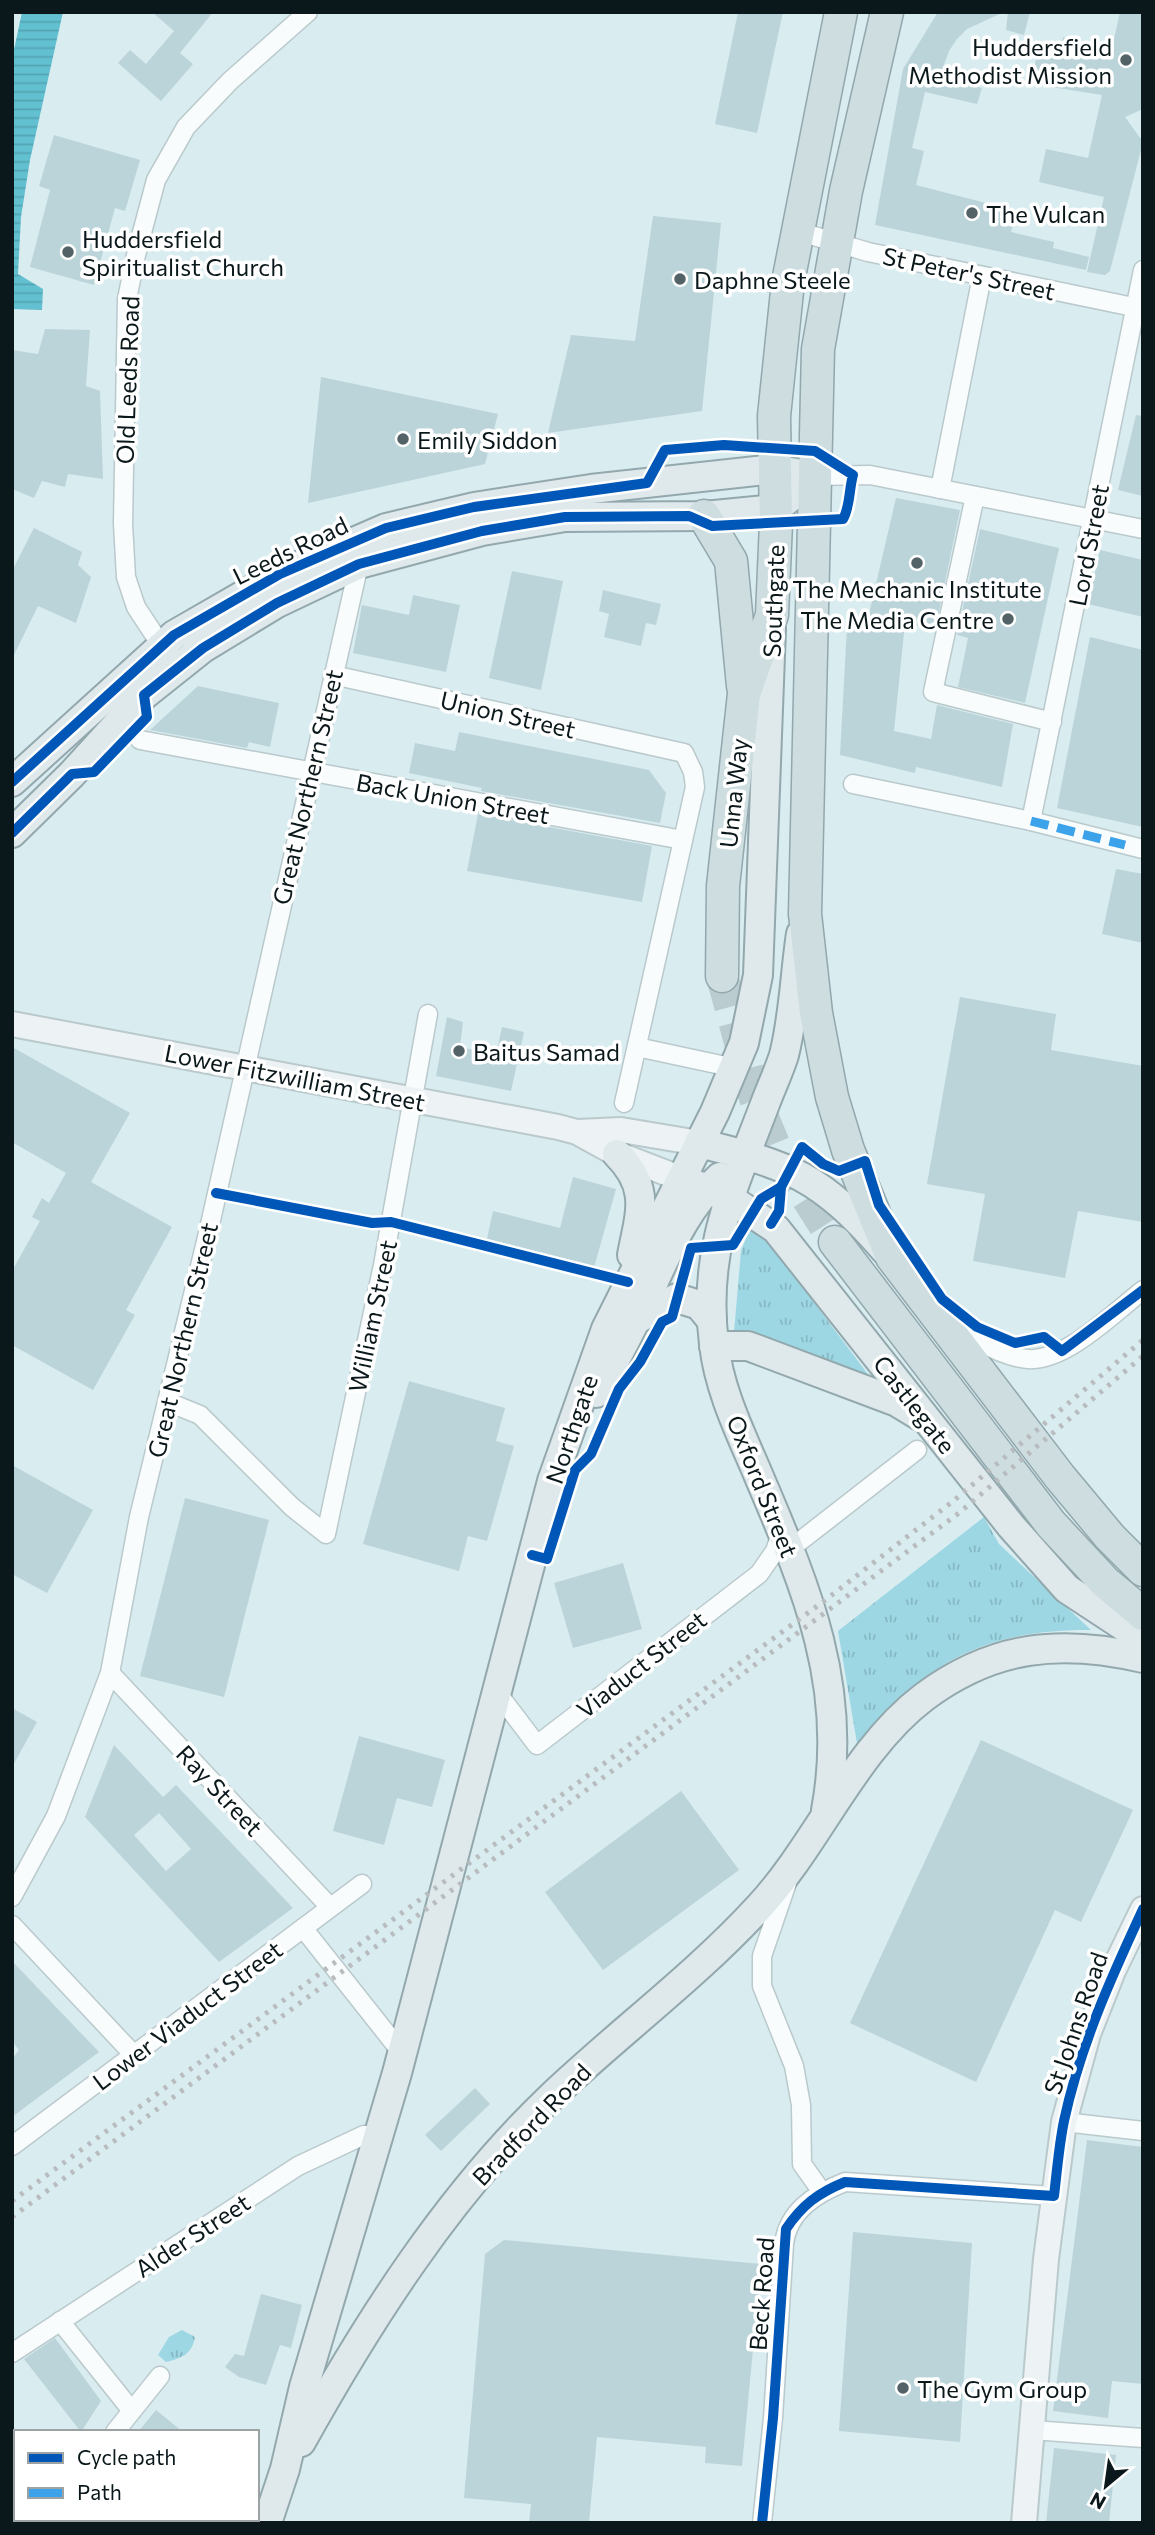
<svg xmlns="http://www.w3.org/2000/svg" width="1155" height="2535" viewBox="0 0 1155 2535" font-family="Commissioner,sans-serif">
	<style>
		.grass { fill: url(#grass-tufts) }
		.water { fill: url(#water-rules) }
		.building { fill: #bbd4d9; fill-rule: evenodd }
		.lines { fill: none; stroke-linecap: round; stroke-linejoin: round }
		.highway-tunnel { stroke: #baccd0; stroke-width: 32; stroke-dasharray: 32 16; stroke-linecap: butt }
		.street-casing { stroke: #bac9cc; stroke-width: 21 }
		.secondary-casing { stroke: #bac9cc; stroke-width: 28 }
		.primary-casing { stroke: #92a8ad; stroke-width: 32 }
		.highway-casing { stroke: #92a8ad; stroke-width: 35 }
		.street { stroke: #f9fcfd; stroke-width: 18 }
		.secondary { stroke: #edf3f4; stroke-width: 24 }
		.primary { stroke: #dfe9ec; stroke-width: 28 }
		.highway { stroke: #cddde0; stroke-width: 32 }
		.rail { stroke: #b8bcbe; stroke-width: 5; stroke-dasharray: 3.5 7; stroke-linecap: butt }
		.quiet { stroke: #3ca2ea; stroke-width: 9; stroke-dasharray: 18 9; stroke-linecap: butt }
		.cycleway-casing { stroke: #fff; stroke-width: 15 }
		.cycleway { stroke: #0057b8; stroke-width: 10 }
		.poi-dot { fill: #536266; stroke: #fff; stroke-width: 2.5 }
		.labels { text-anchor: middle; dominant-baseline: central; stroke-width: 7; stroke-linejoin: round; paint-order: stroke }
		.poi-label { font-size: 24px; fill: #0b181b; stroke: #fff; text-anchor: start }
		.street-label { font-size: 24px; fill: #0b181b; stroke: #fff }
	</style>
	<defs>
		<pattern id="grass-tufts" width="24" height="20" patternUnits="userSpaceOnUse" patternTransform="scale(1.75)"><rect width="24" height="20" fill="#9dd7e4"/><path d="M3 7l-1-3M5 7V3M7 7l1-3M15 17l-1-3M17 17v-4M19 17l1-3" fill="none" stroke="#86b8c3"/></pattern>
		<pattern id="water-rules" width="6" height="5" patternUnits="userSpaceOnUse" patternTransform="scale(1.75)"><rect width="6" height="5" fill="#62c0d1"/><path d="M0 2.5h6" fill="none" stroke="#54a4b3"/></pattern>
	</defs>
	<rect width="100%" height="100%" fill="#d9ecf0"/>
	<g class="grass">
		<path d="M751 1225 770 1244 873 1381 750 1330 734 1332 741 1251Z"/>
		<path d="M984 1517 999 1544 1091 1630C986 1629 919 1663 858 1749L838 1631Z"/>
		<path d="M182 2330 195 2337C192 2354 182 2358 166 2362L158 2355 169 2337Z"/>
	</g>
	<path class="water" d="M22 12H63L30 160 21 217 18 274 43 289 42 310 12 309V59Z"/>
	<g class="building">
		<path d="M152 12H213L180 53 193 64 161 101 118 63 130 50 146 64 174 31Z"/>
		<path d="M738 12H783L757 133 715 124Z"/>
		<path d="M938 12H1004L967 29 957 39 949 51 940 76 982 88 977 104 925 92 912 148 924 151 916 185 1017 211 1011 232 1054 242 1053 248 1089 257 1086 270 875 225 903 69Z"/>
		<path d="M1008 12H1030L1024 35 1006 30Z"/>
		<path d="M1120 12H1143V109L1125 117 1143 142 1110 271 1105 275 1087 272 1104 197 1039 182 1046 149 1088 158 1102 95 1032 84 1038 45 1061 50 1063 37 1112 48Z"/>
		<path d="M54 135 140 160 125 211 115 208 94 285 30 267 50 190 39 186Z"/>
		<path d="M653 216 721 223 702 411 548 433 571 335 635 341Z"/>
		<path d="M45 329 90 330 86 386 100 391 103 479 68 474 65 487 42 481 34 498 12 489V350L38 354Z"/>
		<path d="M321 377 498 414 485 464 308 503Z"/>
		<path d="M1136 415 1143 416V496L1118 490Z"/>
		<path d="M896 498 960 510 935 630 905 623 894 731 931 739 937 705 1013 724 1002 787 916 767 915 773 840 755 847 627 865 631Z"/>
		<path d="M34 528 82 552 78 565 91 577 76 623 38 606 12 659V571Z"/>
		<path d="M980 529 1059 548 1025 703 958 687 968 638 957 635Z"/>
		<path d="M1100 550 1143 560V617L1088 604Z"/>
		<path d="M512 571 563 581 541 690 489 678Z"/>
		<path d="M603 590 661 604 656 625 646 623 641 646 604 637 609 614 599 611Z"/>
		<path d="M413 595 460 605 446 672 353 653 362 605 409 615Z"/>
		<path d="M1090 637 1143 650V827L1057 808Z"/>
		<path d="M198 686 279 703 270 747 249 742 247 748 150 730Z"/>
		<path d="M459 732 649 770 666 793 660 823 481 791 482 788 409 773 415 743 455 751Z"/>
		<path d="M478 814 652 846 642 902 467 871Z"/>
		<path d="M1116 869 1143 874V943L1102 934Z"/>
		<path d="M960 997 1056 1014 1051 1050 1143 1066V1222L1078 1211 1065 1278 973 1261 985 1194 927 1184Z"/>
		<path d="M447 1017 463 1022 460 1047 496 1055 502 1027 524 1032 511 1091 436 1076Z"/>
		<path d="M12 1047 130 1113 91 1182 172 1227 126 1310 135 1315 93 1390 12 1345V1271L40 1221 32 1217 42 1198 49 1203 66 1173 12 1142Z"/>
		<path d="M573 1177 616 1189 593 1271 486 1243 493 1211 560 1228Z"/>
		<path d="M409 1381 505 1408 496 1441 514 1446 487 1541 468 1536 459 1571 363 1544Z"/>
		<path d="M12 1465 93 1510 47 1593 12 1574Z"/>
		<path d="M185 1498 269 1520 224 1697 140 1676Z"/>
		<path d="M623 1563 642 1629 573 1648 554 1583Z"/>
		<path d="M12 1708 37 1722 12 1767Z"/>
		<path d="M359 1736 445 1760 432 1807 397 1798 384 1845 333 1831Z"/>
		<path d="M981 1740 1133 1810 1081 1922 1055 1910 976 2082 850 2023Z"/>
		<path d="M114 1745 163 1797 176 1785 293 1908 219 1962 85 1817ZM159 1813 191 1849 166 1871 134 1835Z"/>
		<path d="M681 1791 739 1870 603 1970 545 1892Z"/>
		<path d="M12 1961 99 2052 12 2117V2059L19 2050 12 2041Z"/>
		<path d="M475 2088 490 2104 441 2151 425 2135Z"/>
		<path d="M1087 2140 1143 2147V2384L1112 2381 1108 2418 1053 2411Z"/>
		<path d="M853 2232 972 2243 960 2442 839 2431Z"/>
		<path d="M504 2240 761 2264 742 2466 705 2463 706 2447 597 2437 589 2523H529L531 2504 464 2498 485 2254Z"/>
		<path d="M261 2294 302 2305 291 2348 280 2345 266 2385 239 2377 225 2367 235 2354 244 2356Z"/>
		<path d="M55 2338 101 2401 81 2432 24 2359Z"/>
		<path d="M156 2410 183 2432H138Z"/>
		<path d="M1054 2448 1116 2455 1109 2523H1046Z"/>
	</g>
	<g class="lines">
		<path class="highway-tunnel" d="M722 976 755 1098 776 1149 835 1242"/>
		<defs>
			<g id="street">
				<path d="M797 231 868 252 1143 309"/>
				<path d="M816 476 870 475 1143 529"/>
				<path d="M940 489 982 276"/>
				<path d="M975 496 933 692 1052 722"/>
				<path d="M168 651 161 645 136 607 126 577 123 524 127 299 136 255 156 180 186 127 230 81 308 12"/>
				<path d="M333 675 684 753 693 772 695 787 624 1103"/>
				<path d="M140 740 683 840"/>
				<path d="M853 784 1031 821 1143 849"/>
				<path d="M1031 821 1143 270"/>
				<path d="M637 1047 735 1068"/>
				<path d="M953 1328C976 1339 1002 1357 1028 1359 1065 1362 1115 1312 1143 1290"/>
				<path d="M168 1402 200 1415 292 1507 326 1534 383 1265 428 1014"/>
				<path d="M790 1549 917 1450"/>
				<path d="M110 1673 330 1907"/>
				<path d="M496 1691 537 1745 759 1574 775 1551 782 1530"/>
				<path d="M787 1883 762 1956V1986L794 2066 801 2105 802 2164 822 2192"/>
				<path d="M12 1897 56 1816 110 1673 139 1517 209 1229 359 564"/>
				<path d="M12 1925 134 2055"/>
				<path d="M303 1928 402 2053"/>
				<path d="M1064 2122 1143 2131"/>
				<path d="M12 2146 362 1884"/>
				<path d="M60 2321 132 2411"/>
				<path d="M12 2353 298 2166 364 2135 378 2137"/>
				<path d="M1032 2430 1143 2438"/>
				<path d="M115 2432 160 2376"/>
				<path d="M41 2523 44 2519"/>
				<path d="M762 2523 773 2418 784 2244C788 2211 815 2194 845 2182L1054 2196"/>
			</g>
			<g id="secondary">
				<path d="M12 1024 558 1127 577 1132 617 1154 682 1179"/>
				<path d="M578 1132 621 1130 699 1143"/>
				<path d="M1024 2523 1046 2259 1064 2122 1088 2034 1113 1971 1143 1909"/>
			</g>
			<g id="primary">
				<path d="M12 782 174 635 280 574 386 528 474 507 591 489 774 469 796 473"/>
				<path d="M12 833 72 774 144 695 203 648 277 603 359 564 482 531 565 517 704 516 776 509 816 476"/>
				<path d="M801 934C795 973 794 1016 784 1055 779 1071 771 1088 765 1104 733 1189 702 1250 714 1344 719 1391 742 1436 760 1479 807 1589 849 1689 826 1810"/>
				<path d="M699 1143C792 1166 820 1176 885 1250"/>
				<path d="M617 1154C651 1188 640 1213 632 1255"/>
				<path d="M682 1179 729 1198 776 1229 1011 1526 1067 1589 1143 1639"/>
				<path d="M637 1319 677 1298 699 1305 712 1321"/>
				<path d="M714 1346H748L897 1402 920 1416"/>
				<path d="M596 1393C616 1360 633 1326 649 1292 668 1252 686 1207 720 1177"/>
				<path d="M301 2442C369 2320 448 2196 549 2099 618 2033 695 1977 760 1906 818 1843 855 1749 924 1697 994 1645 1061 1639 1143 1658"/>
				<path d="M267 2523 285 2469 304 2387 397 2073 552 1481 606 1329 715 1112 744 1043 758 975 771 629"/>
			</g>
			<g id="highway">
				<path d="M887 12 846 191 818 349 805 914 816 1013 832 1097 848 1150 892 1257 1060 1477 1110 1537 1143 1570"/>
				<path d="M704 516 731 561 743 686"/>
				<path d="M722 976 723 886 744 694 772 615 776 523 774 416 788 282 841 12"/>
				<path d="M835 1242 1051 1524 1105 1582 1143 1614"/>
			</g>
		</defs>
		<use href="#street" class="street-casing"/>
		<use href="#secondary" class="secondary-casing"/>
		<use href="#primary" class="primary-casing"/>
		<use href="#highway" class="highway-casing"/>
		<use href="#street" class="street"/>
		<use href="#secondary" class="secondary"/>
		<use href="#primary" class="primary"/>
		<use href="#highway" class="highway"/>
		<g class="rail">
			<path d="M12 2201 824 1601 952 1502 1143 1340"/>
			<path d="M12 2217 959 1513 1143 1356"/>
		</g>
		<path class="quiet" d="M1031 821 1125 845"/>
		<defs>
			<g id="cycleway">
				<path d="M12 782 174 635 280 574 386 528 474 507 647 483 665 450 724 445 815 451 853 475C849 489 850 508 843 519L712 526 689 516 565 517 482 531 359 564 277 603 203 648 144 695 147 717 94 772 72 774 12 833"/>
				<path d="M216 1193 372 1223 391 1222 628 1282"/>
				<path d="M771 1224 779 1211 781 1187 802 1147 823 1164 839 1171 865 1161 879 1205 942 1299 977 1327 1015 1343 1044 1337 1062 1351 1143 1290"/>
				<path d="M532 1555 547 1559 575 1470 591 1454 619 1389 640 1362 662 1322 672 1317 691 1248 733 1245 761 1199 781 1187"/>
				<path d="M762 2523 773 2418 786 2229C802 2205 818 2193 845 2182L1054 2196C1057 2171 1059 2145 1064 2121 1080 2046 1111 1978 1143 1909"/>
			</g>
		</defs>
		<use href="#cycleway" class="cycleway-casing"/>
		<use href="#cycleway" class="cycleway"/>
	</g>
	<g class="poi-dot">
		<circle cx="1126" cy="60" r="7"/>
		<circle cx="972" cy="213" r="7"/>
		<circle cx="68" cy="252" r="7"/>
		<circle cx="680" cy="279" r="7"/>
		<circle cx="403" cy="439" r="7"/>
		<circle cx="917" cy="563" r="7"/>
		<circle cx="1008" cy="619" r="7"/>
		<circle cx="459" cy="1051" r="7"/>
		<circle cx="903" cy="2388" r="7"/>
	</g>
	<g class="labels">
		<g class="poi-label">
			<text x="1112" y="46" text-anchor="end">Huddersfield<tspan x="1112" dy="28">Methodist Mission</tspan></text>
			<text x="986" y="213">The Vulcan</text>
			<text x="82" y="238">Huddersfield<tspan x="82" dy="28">Spiritualist Church</tspan></text>
			<text x="694" y="279">Daphne Steele</text>
			<text x="417" y="439">Emily Siddon</text>
			<text x="917" y="588" text-anchor="middle">The Mechanic Institute</text>
			<text x="994" y="619" text-anchor="end">The Media Centre</text>
			<text x="473" y="1051">Baitus Samad</text>
			<text x="917" y="2388">The Gym Group</text>
		</g>
		<g class="street-label">
			<text transform="translate(969 273) rotate(12)">St Peter's Street</text>
			<text transform="translate(127 380) rotate(-88)">Old Leeds Road</text>
			<text transform="translate(1088 545) rotate(-79)">Lord Street</text>
			<text transform="translate(290 550) rotate(-26)">Leeds Road</text>
			<text transform="translate(773 601) rotate(-88)">Southgate</text>
			<text transform="translate(508 714) rotate(13)">Union Street</text>
			<text transform="translate(307 787) rotate(-77)">Great Northern Street</text>
			<text transform="translate(733 793) rotate(-84)">Unna Way</text>
			<text transform="translate(453 798) rotate(10)">Back Union Street</text>
			<text transform="translate(295 1077) rotate(11)">Lower Fitzwilliam Street</text>
			<text transform="translate(372 1316) rotate(-78)">William Street</text>
			<text transform="translate(182 1340) rotate(-77)">Great Northern Street</text>
			<text transform="translate(915 1404) rotate(52)">Castlegate</text>
			<text transform="translate(571 1429) rotate(-71)">Northgate</text>
			<text transform="translate(763 1486) rotate(68)">Oxford Street</text>
			<text transform="translate(641 1664) rotate(-38)">Viaduct Street</text>
			<text transform="translate(220 1790) rotate(47)">Ray Street</text>
			<text transform="translate(187 2015) rotate(-37)">Lower Viaduct Street</text>
			<text transform="translate(1075 2023) rotate(-71)">St Johns Road</text>
			<text transform="translate(531 2124) rotate(-46)">Bradford Road</text>
			<text transform="translate(192 2235) rotate(-33)">Alder Street</text>
			<text transform="translate(761 2294) rotate(-86)">Beck Road</text>
		</g>
	</g>
	<rect width="1155" height="2535" fill="none" stroke="#0b181b" stroke-width="28"/>
	<rect x="14" y="2430" width="245" height="91" fill="#ffffff" stroke="#9da3a4" stroke-width="2"/>
	<rect x="28" y="2453" width="35" height="10" fill="#0057b8" stroke="#9da3a4" stroke-width="2"/>
	<text x="77" y="2465" font-size="21" fill="#0b181b">Cycle path</text>
	<rect x="28" y="2488" width="35" height="10" fill="#3ca2ea" stroke="#9da3a4" stroke-width="2"/>
	<text x="77" y="2500" font-size="21" fill="#0b181b">Path</text>
	<g transform="translate(1106 2486) rotate(209)" stroke="#ffffff" stroke-width="5" paint-order="stroke">
	<path d="M0-5L12 26L0 18L-12 26Z" fill="#0b181b"/>
	<text y="-10" font-size="19" font-weight="bold" text-anchor="middle" fill="#0b181b">N</text>
	</g>
</svg>
